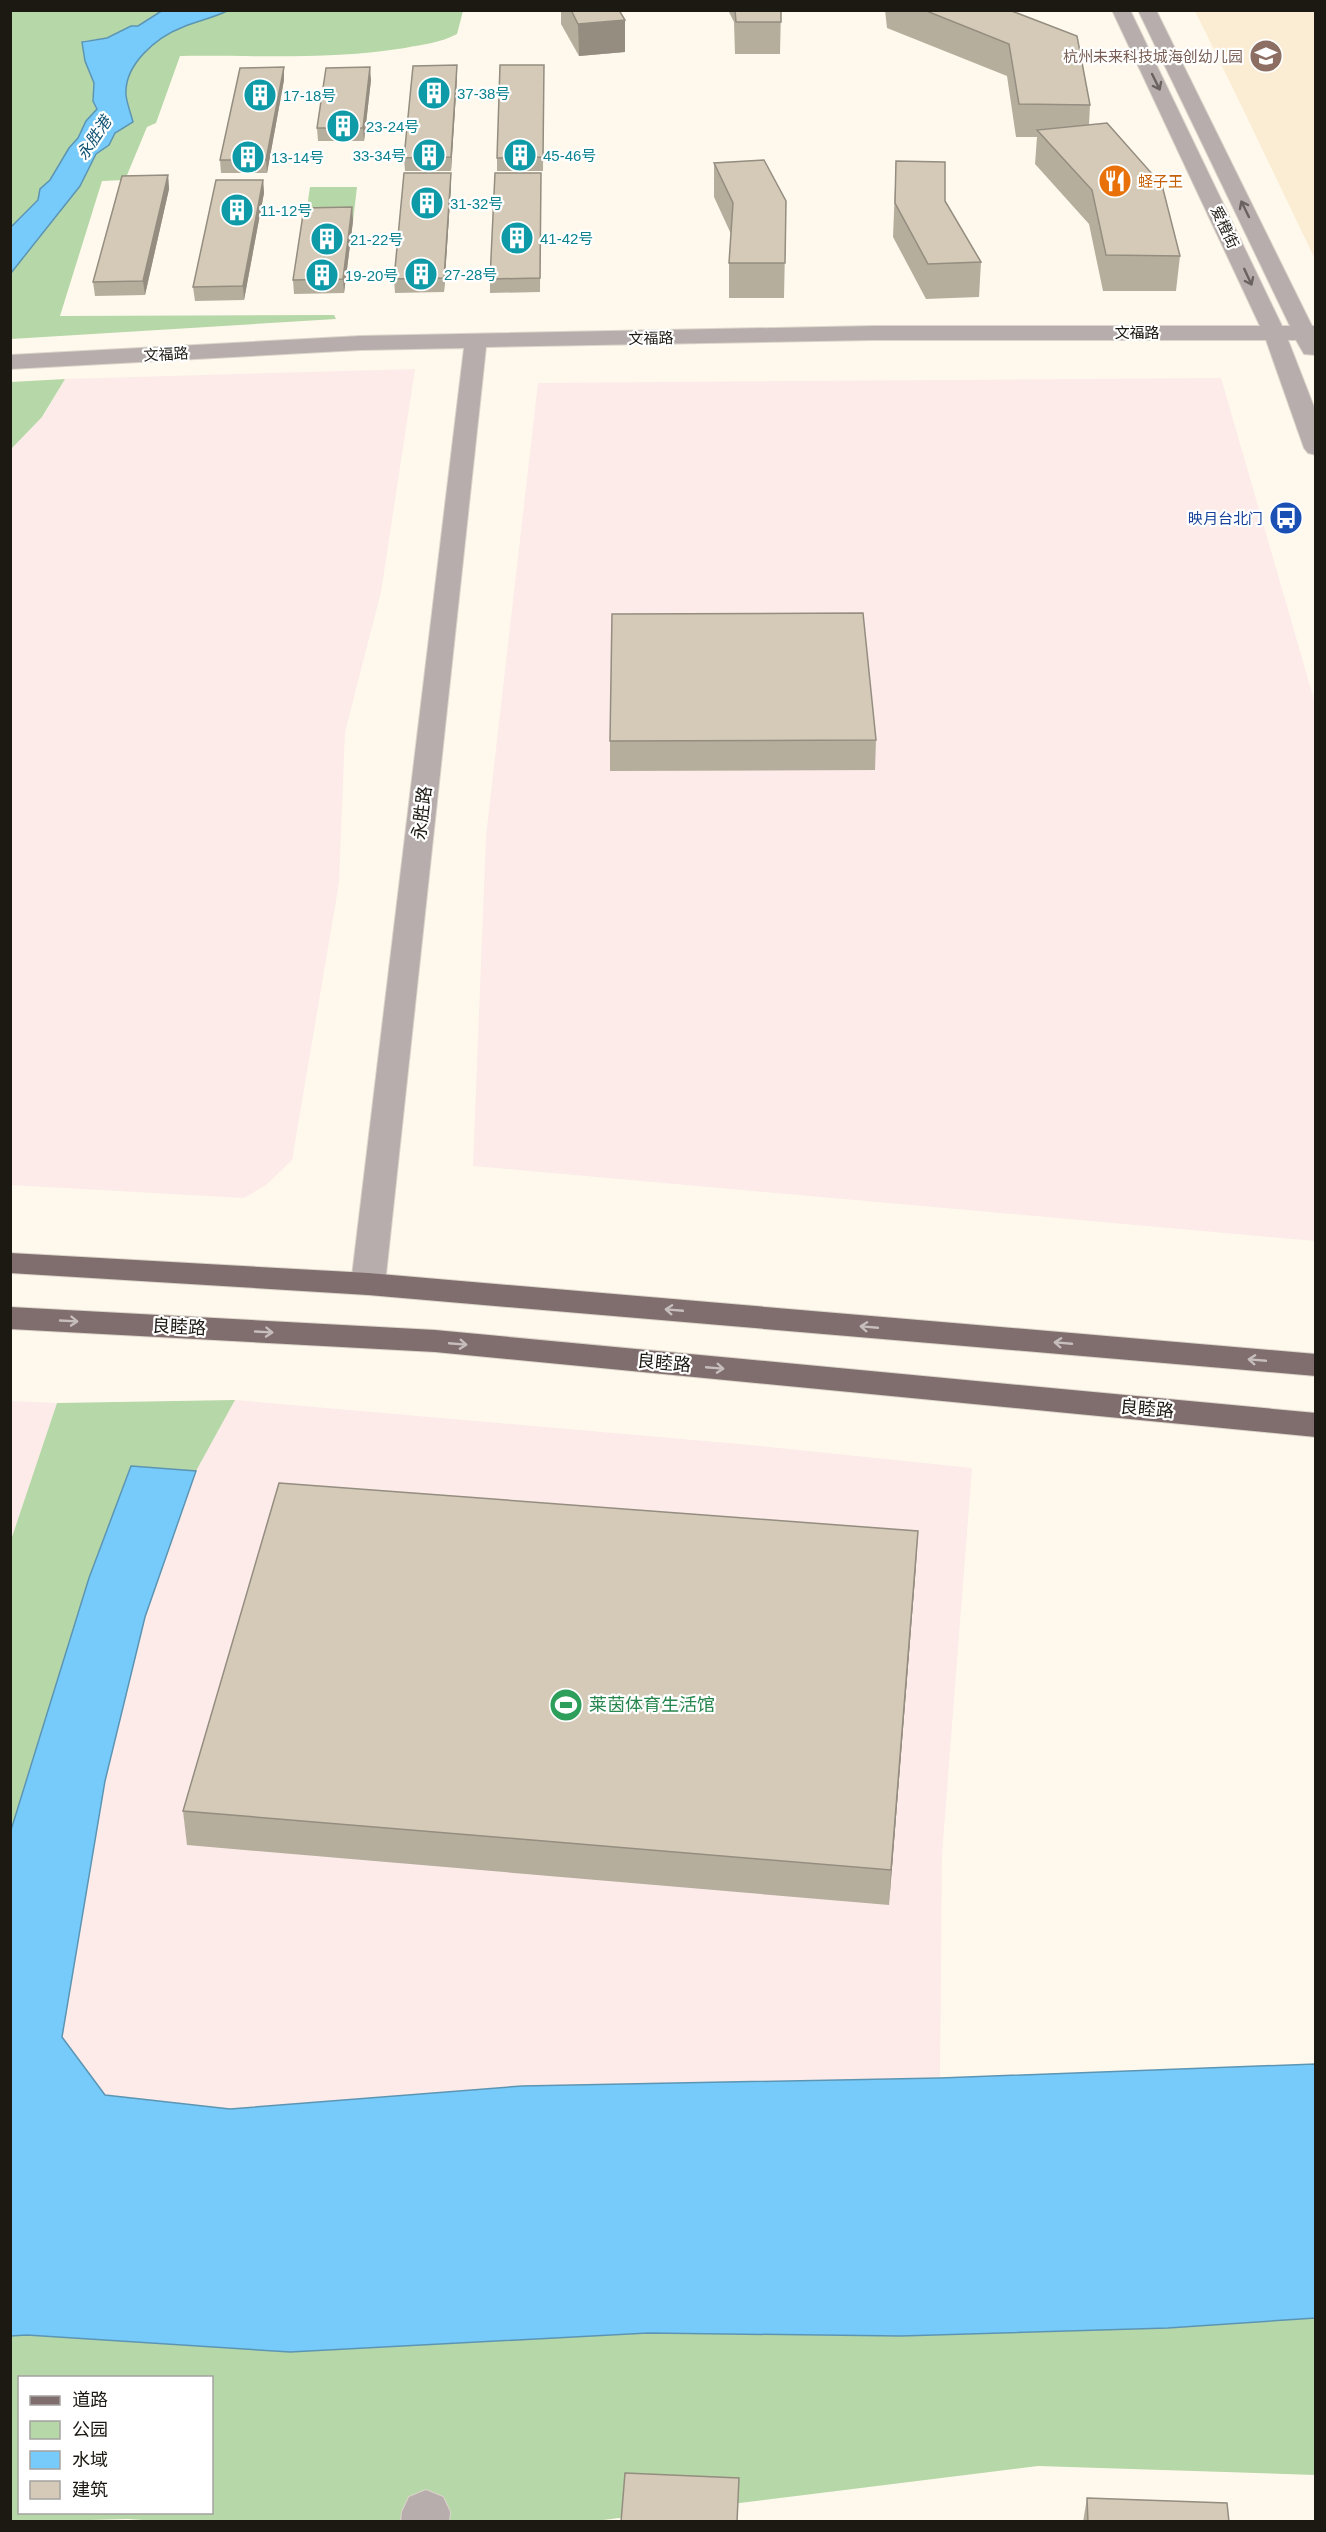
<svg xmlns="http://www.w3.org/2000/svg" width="1326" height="2532" viewBox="0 0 1326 2532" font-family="Arial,'Noto Sans SC',sans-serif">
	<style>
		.commercial { fill: #fcebe9 }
		.built { fill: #fbedd3 }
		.green { fill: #b6d7a7; fill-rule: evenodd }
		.water { fill: #77cbfa; stroke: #5c95b4; stroke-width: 1.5 }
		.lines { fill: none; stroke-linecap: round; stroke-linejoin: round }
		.minor-casing { stroke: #dbd5ca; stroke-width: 2 }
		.major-casing { stroke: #dbd5ca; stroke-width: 2 }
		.minor { fill: #b7adac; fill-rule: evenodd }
		.major { fill: #806d6d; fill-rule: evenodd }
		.wall { fill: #b6ae9d }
		.shaded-wall { fill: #948d80 }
		.building { fill: #d4cab7; stroke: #948d80; stroke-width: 1.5 }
		.oneway { stroke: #6a625f }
		.oneway2 { stroke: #c6bdbd }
		.labels { text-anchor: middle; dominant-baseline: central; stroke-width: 4.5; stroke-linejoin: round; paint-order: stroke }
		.far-education-label { font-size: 15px; fill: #785e54; stroke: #fff; text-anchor: end }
		.far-culture-label { font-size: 15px; fill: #0d838f; stroke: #fff; text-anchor: start }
		.far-food-label { font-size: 15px; fill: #c56008; stroke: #fff; text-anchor: start }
		.far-street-label { font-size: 15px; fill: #1c1812; stroke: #fff }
		.far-transit-label { font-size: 15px; fill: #164399; stroke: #fff; text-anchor: end }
		.far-water-label { font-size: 16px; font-style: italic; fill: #125474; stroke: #fff }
		.street-label { font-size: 18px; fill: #1c1812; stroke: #fff }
		.leisure-label { font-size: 18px; fill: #27864d; stroke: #fff; text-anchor: start }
	</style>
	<rect width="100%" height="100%" fill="#fff9ed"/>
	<g class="commercial">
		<path d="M415 369 381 592 345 732 339 883 292 1160 266 1185 244 1198 11 1185 10 449 44 415 65 379Z"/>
		<path d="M1221 378 1315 703V1241L473 1166 486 836 538 383Z"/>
		<path d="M235 1400 739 1444 972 1468 942 1854 940 2078 522 2086 230 2109 105 2095 62 2038 105 1781 145 1617 183 1502 196 1471Z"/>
		<path d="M11 1401 57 1403 11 1540Z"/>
	</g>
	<path class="built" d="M1195 11H1315V259L1240 103Z"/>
	<g class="green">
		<path d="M157 10 161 12 138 26H131L107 38 84 41 88 68 94 83 93 101 97 109 86 121 78 138 69 148 50 180 40 189 38 200 11 227V11Z"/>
		<path d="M227 11H463L457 34C440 43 424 44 405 48 331 60 255 55 180 56L156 123 147 127 125 180 102 181 60 316 334 315 336 319 11 339V273L80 186 96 154 106 147 115 133 133 122C131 114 127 104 126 95 124 64 157 37 183 27 197 21 213 18 227 11Z"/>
		<path d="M310 187H357L353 221H305Z"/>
		<path d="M65 379 42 417 11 449V382Z"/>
		<path d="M235 1400 196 1471 131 1466 89 1578 11 1830V1540L57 1403Z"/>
		<path d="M1315 2318V2475L1038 2466 587 2522H174L128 2519 11 2522V2336L27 2335 290 2352 648 2333 901 2336 1168 2328ZM20 2378H212V2512H20Z"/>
	</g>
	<g class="water">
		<path d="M156 11H227C213 18 197 21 183 27 157 37 124 64 126 95 127 104 131 114 133 122L115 133 109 145 96 154 80 186 11 273V227L38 200 40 189 50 180 69 148 78 138 86 121 97 109 93 101 94 83 85 61 82 42 107 38 131 26H138L160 12Z"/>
		<path d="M131 1466 196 1471 145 1617 105 1781 62 2037 105 2095 230 2109 522 2086 940 2078 1315 2064V2318L1168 2328 901 2336 648 2333 290 2352 27 2335 11 2336V1830L89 1578Z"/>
	</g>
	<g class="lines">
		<defs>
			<g id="minor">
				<path d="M1112 10H1130L1282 326H1290L1138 10H1156L1312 326H1316V355L1304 354 1296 340H1288L1316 412V455L1308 453 1304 448 1266 340H873L486 347 385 1284 380 1291 368 1295 356 1291 351 1284 464 348 360 350 10 369V355L360 336 873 326H1260Z"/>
				<path d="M426 2490 443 2497 450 2512 449 2522H401L402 2512 409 2497Z"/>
			</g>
			<g id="major">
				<path d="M10 1253 368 1273 1316 1354V1376L368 1295 10 1273Z"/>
				<path d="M10 1307 435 1330 1316 1413V1437L435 1352 10 1329Z"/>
			</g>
		</defs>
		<use href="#minor" class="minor-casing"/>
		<use href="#major" class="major-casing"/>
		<use href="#minor" class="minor"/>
		<use href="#major" class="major"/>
	</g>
	<g class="wall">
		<path d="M561 10H619L625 52 579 56 561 24Z"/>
		<path d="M728 10H781L780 54H735L734 22Z"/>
		<path d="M885 10H1009L1090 105 1089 125 1180 256 1176 291H1103L1089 224 1035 164 1037 137H1016L1007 76 887 28Z"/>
		<path d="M457 65V78L451 171H405L404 158Z"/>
		<path d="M284 67V80L267 173H221L220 160Z"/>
		<path d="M544 78 543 171H497V158Z"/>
		<path d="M371 80 364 141H318L317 128Z"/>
		<path d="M896 161 945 201 981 262 979 297 926 299 893 237Z"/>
		<path d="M714 163 786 201 784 298H729V263L731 234 714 197Z"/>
		<path d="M541 173 540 292 490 293V279Z"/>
		<path d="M168 175 169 189 145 295 95 296 93 282Z"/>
		<path d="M263 180 264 193 244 300 195 301 193 287Z"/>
		<path d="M451 186 444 292 395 293 394 279Z"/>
		<path d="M352 207 353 221 344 293 294 294 293 280Z"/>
		<path d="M876 740 875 770 610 771V741Z"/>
		<path d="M916 1565 889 1905 187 1845 183 1811Z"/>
		<path d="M1087 2498 1229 2522H1083Z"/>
	</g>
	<g class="shaded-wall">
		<path d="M625 20V52L579 56 578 24Z"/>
		<path d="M457 65V78L451 171V157Z"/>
		<path d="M284 67V80L267 173 266 160Z"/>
		<path d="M370 67 371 80 364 141 363 128Z"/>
		<path d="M451 173V186L444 292V278Z"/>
		<path d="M168 175 169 189 145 295 143 281Z"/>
		<path d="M263 180 264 193 244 300 243 286Z"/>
		<path d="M352 207 353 221 344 293 343 279Z"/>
		<path d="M918 1531 916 1565 889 1905 891 1870Z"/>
	</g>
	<g class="building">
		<path d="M571 10H619L625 20 578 24Z"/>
		<path d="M735 10H781V22H736Z"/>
		<path d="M924 10H1009L1077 36 1090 105 1019 104 1009 44Z"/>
		<path d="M457 65 451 157 404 158 413 66Z"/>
		<path d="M500 65H544L543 157 497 158Z"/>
		<path d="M284 67 266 160H220L240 68Z"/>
		<path d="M370 67 363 128H317L326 68Z"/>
		<path d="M1107 123 1162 185 1180 256 1106 255 1092 190 1037 130Z"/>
		<path d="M764 160 786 201 785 263H729L733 203 714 163Z"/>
		<path d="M896 161 945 162V201L981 262 928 264 895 203Z"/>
		<path d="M404 173H451L444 278 394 279Z"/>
		<path d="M495 173H541L540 278 490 279Z"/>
		<path d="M168 175 143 281 93 282 122 176Z"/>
		<path d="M216 180H263L243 286 193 287Z"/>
		<path d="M352 207 343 279 293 280 304 208Z"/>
		<path d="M863 613 876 740 610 741 612 614Z"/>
		<path d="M279 1483 918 1531 891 1870 183 1811Z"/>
		<path d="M625 2473 739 2478 737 2522H621Z"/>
		<path d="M1087 2498 1227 2503 1229 2522H1088Z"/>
	</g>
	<defs><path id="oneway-shaft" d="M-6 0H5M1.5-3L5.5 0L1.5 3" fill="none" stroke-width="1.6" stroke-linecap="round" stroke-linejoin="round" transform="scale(1.5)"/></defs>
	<g class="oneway">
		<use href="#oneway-shaft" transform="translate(1156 82) rotate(64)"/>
		<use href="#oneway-shaft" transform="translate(1245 209) rotate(-116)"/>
		<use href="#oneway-shaft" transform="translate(1248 277) rotate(65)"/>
	</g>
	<g class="oneway2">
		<use href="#oneway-shaft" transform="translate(674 1310) rotate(-175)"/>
		<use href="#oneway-shaft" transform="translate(69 1321) rotate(3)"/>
		<use href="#oneway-shaft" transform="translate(869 1327) rotate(-175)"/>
		<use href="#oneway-shaft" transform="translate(264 1332) rotate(3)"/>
		<use href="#oneway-shaft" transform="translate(1063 1343) rotate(-175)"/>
		<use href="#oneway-shaft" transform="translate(458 1344) rotate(5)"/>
		<use href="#oneway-shaft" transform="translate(1257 1360) rotate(-175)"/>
		<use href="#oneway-shaft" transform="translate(715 1368) rotate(5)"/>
	</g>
	<defs>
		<symbol id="school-disc" viewBox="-11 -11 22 22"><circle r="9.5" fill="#8d6e63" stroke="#fff"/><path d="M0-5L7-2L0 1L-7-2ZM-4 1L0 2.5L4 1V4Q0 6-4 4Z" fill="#fff"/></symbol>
		<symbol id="building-disc" viewBox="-11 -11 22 22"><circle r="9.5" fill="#0f9aa8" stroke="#fff"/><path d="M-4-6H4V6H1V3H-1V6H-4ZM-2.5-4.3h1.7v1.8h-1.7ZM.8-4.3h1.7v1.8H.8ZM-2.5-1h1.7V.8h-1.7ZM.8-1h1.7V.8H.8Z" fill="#fff"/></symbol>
		<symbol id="restaurant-disc" viewBox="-11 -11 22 22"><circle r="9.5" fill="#e8710a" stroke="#fff"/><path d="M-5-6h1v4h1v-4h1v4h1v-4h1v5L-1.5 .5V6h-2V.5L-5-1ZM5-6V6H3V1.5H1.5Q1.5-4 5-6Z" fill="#fff"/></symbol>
		<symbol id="bus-disc" viewBox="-11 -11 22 22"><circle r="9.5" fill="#1a4fb4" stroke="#fff"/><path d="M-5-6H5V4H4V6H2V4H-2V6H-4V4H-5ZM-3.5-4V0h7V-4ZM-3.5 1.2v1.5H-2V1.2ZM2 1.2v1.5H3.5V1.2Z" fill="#fff"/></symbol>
		<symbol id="stadium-disc" viewBox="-11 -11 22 22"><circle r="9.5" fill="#2e9e5b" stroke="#fff"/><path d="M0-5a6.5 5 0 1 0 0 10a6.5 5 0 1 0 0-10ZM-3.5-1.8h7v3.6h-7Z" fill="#fff"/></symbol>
	</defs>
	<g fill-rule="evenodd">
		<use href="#school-disc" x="1247" y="37" width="38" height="38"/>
		<use href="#building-disc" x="415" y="74" width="38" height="38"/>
		<use href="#building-disc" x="241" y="76" width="38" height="38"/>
		<use href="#building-disc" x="324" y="107" width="38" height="38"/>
		<use href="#building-disc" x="410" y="136" width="38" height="38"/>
		<use href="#building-disc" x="501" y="136" width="38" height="38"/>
		<use href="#building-disc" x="229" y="138" width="38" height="38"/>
		<use href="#restaurant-disc" x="1096" y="162" width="38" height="38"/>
		<use href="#building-disc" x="408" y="184" width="38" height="38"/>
		<use href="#building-disc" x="218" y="191" width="38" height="38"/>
		<use href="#building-disc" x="498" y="219" width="38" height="38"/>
		<use href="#building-disc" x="308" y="220" width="38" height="38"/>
		<use href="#building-disc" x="402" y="255" width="38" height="38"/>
		<use href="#building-disc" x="303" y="256" width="38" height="38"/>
		<use href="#bus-disc" x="1267" y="499" width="38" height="38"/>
		<use href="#stadium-disc" x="547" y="1686" width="38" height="38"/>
	</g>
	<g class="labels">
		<g class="far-education-label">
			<text x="1243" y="56">杭州未来科技城海创幼儿园</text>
		</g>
		<g class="far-culture-label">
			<text x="457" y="93">37-38号</text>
			<text x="283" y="95">17-18号</text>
			<text x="366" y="126">23-24号</text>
			<text x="406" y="155" text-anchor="end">33-34号</text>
			<text x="543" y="155">45-46号</text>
			<text x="271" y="157">13-14号</text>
			<text x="450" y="203">31-32号</text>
			<text x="260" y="210">11-12号</text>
			<text x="540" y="238">41-42号</text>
			<text x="350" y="239">21-22号</text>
			<text x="444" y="274">27-28号</text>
			<text x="345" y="275">19-20号</text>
		</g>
		<g class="far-food-label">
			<text x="1138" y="181">蛏子王</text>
		</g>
		<g class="far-street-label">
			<text transform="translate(1225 227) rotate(65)">爱橙街</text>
			<text x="1137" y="332">文福路</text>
			<text transform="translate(651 338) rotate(-1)">文福路</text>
			<text transform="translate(166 354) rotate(-3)">文福路</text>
		</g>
		<g class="far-transit-label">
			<text x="1263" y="518">映月台北门</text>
		</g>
		<g class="far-water-label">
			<text transform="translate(94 138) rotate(-56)">永胜港</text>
		</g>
		<g class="street-label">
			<text transform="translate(422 813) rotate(-83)">永胜路</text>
			<text transform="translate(179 1327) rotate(3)">良睦路</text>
			<text transform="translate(664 1363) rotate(5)">良睦路</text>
			<text transform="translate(1147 1409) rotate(5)">良睦路</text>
		</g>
		<g class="leisure-label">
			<text x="589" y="1705">莱茵体育生活馆</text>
		</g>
	</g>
	<rect width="1326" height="2532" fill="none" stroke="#1c1812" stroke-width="24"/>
	<rect x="18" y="2376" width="195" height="138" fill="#ffffff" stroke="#a4a3a0" stroke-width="1.5"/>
	<rect x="30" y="2396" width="30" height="9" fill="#806d6d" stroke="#a4a3a0" stroke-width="1.5"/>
	<text x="72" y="2406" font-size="18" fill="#1c1812">道路</text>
	<rect x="30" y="2421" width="30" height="18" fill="#b6d7a7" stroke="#a4a3a0" stroke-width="1.5"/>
	<text x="72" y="2436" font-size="18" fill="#1c1812">公园</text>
	<rect x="30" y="2451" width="30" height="18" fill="#77cbfa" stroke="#a4a3a0" stroke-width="1.5"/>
	<text x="72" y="2466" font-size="18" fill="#1c1812">水域</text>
	<rect x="30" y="2481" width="30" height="18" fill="#d4cab7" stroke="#a4a3a0" stroke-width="1.5"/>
	<text x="72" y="2496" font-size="18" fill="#1c1812">建筑</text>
</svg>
